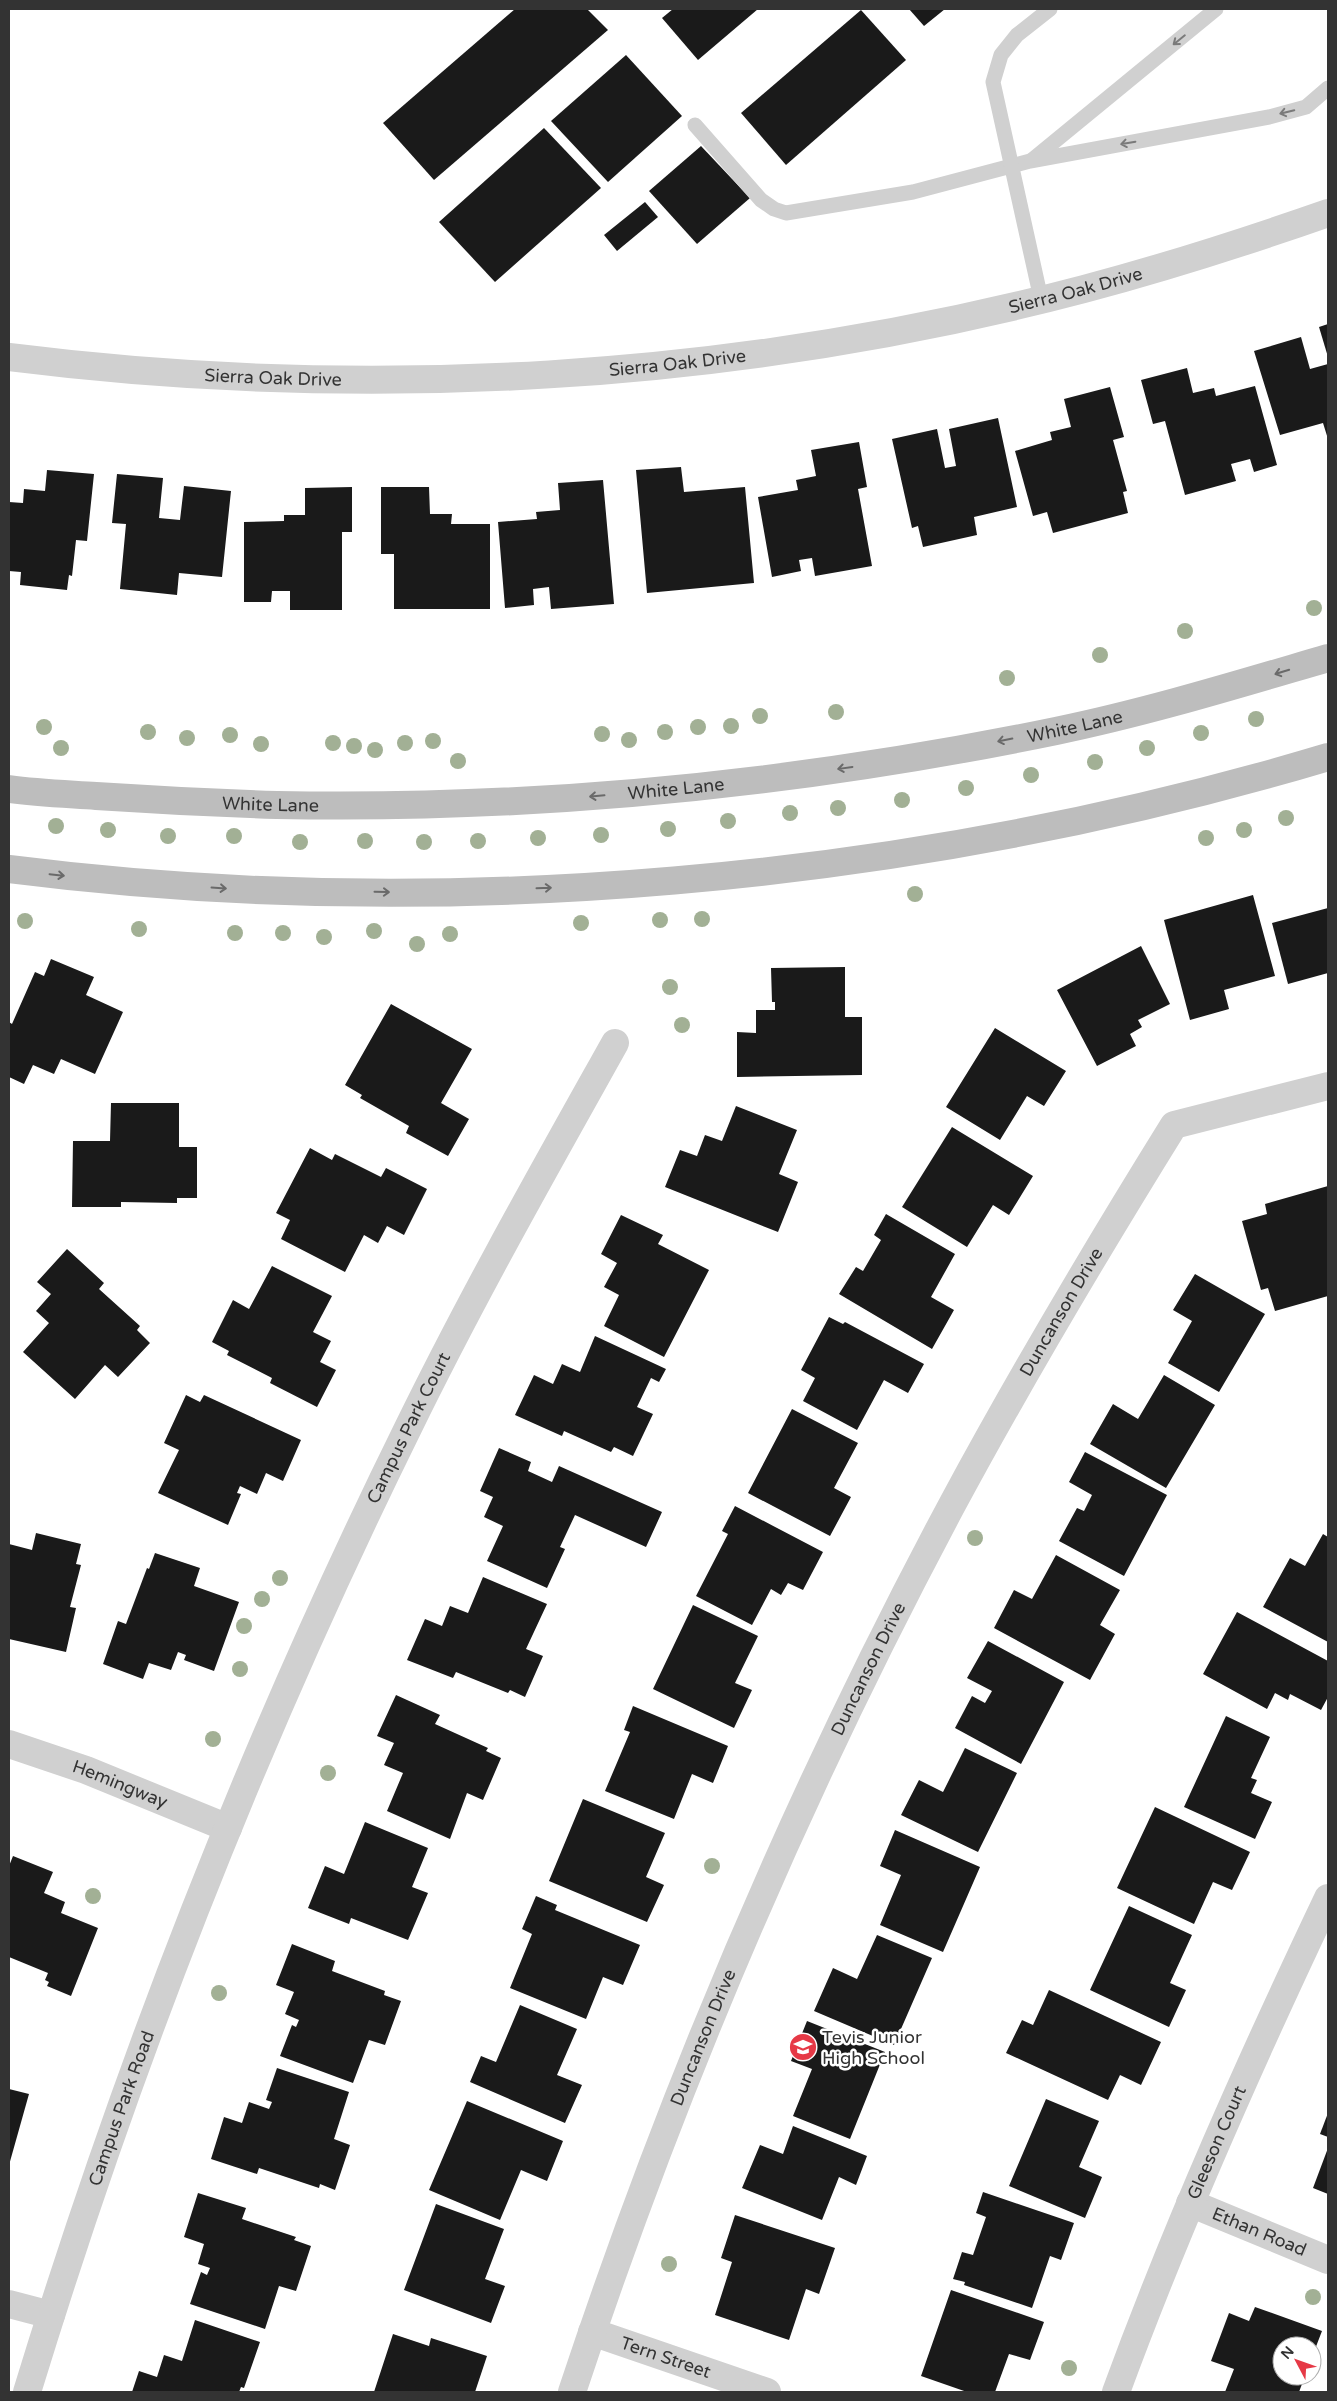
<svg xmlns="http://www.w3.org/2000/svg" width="1337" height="2401" viewBox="0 0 1337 2401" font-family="'Varela Round',sans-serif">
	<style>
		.building { fill: #1a1a1a }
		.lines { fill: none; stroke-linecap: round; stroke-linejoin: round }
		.lane { stroke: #d0d0d0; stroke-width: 15 }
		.street { stroke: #d0d0d0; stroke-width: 28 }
		.secondary { stroke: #bdbdbd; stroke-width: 28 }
		.tree { fill: #a2b095 }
		.oneway { stroke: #7a7a7a }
		.oneway2 { stroke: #6a6a6a }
		.labels { text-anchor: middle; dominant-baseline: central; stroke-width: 5; stroke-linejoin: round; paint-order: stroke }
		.street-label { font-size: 18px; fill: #333; stroke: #fff }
		.poi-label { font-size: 18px; fill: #333; stroke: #fff; text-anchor: start }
	</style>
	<rect width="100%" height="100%" fill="#fff"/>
	<g class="building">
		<path d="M515 9H587L608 30 434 180 383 123Z"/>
		<path d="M673 9H758L698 60 662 18Z"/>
		<path d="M909 9H945L924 26Z"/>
		<path d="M861 10 906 60 786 165 741 113Z"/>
		<path d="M626 55 682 116 608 182 551 121Z"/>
		<path d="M544 128 601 188 495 282 439 222Z"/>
		<path d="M701 146 750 198 697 244 649 191Z"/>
		<path d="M645 202 658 217 617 251 604 235Z"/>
		<path d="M1328 324V357L1319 327Z"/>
		<path d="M1301 337 1310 369 1328 364V439L1323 423 1280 435 1254 351Z"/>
		<path d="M1187 368 1193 393 1214 388 1216 396 1255 386 1277 465 1254 472 1250 459 1231 464 1236 481 1185 495 1165 421 1153 424 1141 380Z"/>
		<path d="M1110 387 1124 437 1113 440 1127 491 1123 492 1128 513 1053 533 1047 512 1033 516 1015 451 1052 440 1050 432 1071 427 1064 399Z"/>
		<path d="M998 418 1017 507 974 517 977 535 923 547 918 526 912 528 892 439 937 429 945 468 956 466 949 429Z"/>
		<path d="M859 442 867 487 858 489 872 566 815 576 812 558 799 560 801 571 772 577 758 497 798 490 796 480 816 476 811 450Z"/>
		<path d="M681 467 684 492 745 487 754 583 647 593 636 470Z"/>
		<path d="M47 470 94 474 87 541 76 540 72 576 69 575 67 590 20 585 21 572 9 571V502L23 503 24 489 45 491Z"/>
		<path d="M117 474 163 478 159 518 180 520 184 486 231 491 222 577 179 573 177 595 120 589 126 524 112 523Z"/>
		<path d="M603 480 614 604 551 609 549 587 533 589 534 605 505 608 498 522 537 519 536 512 560 510 558 483Z"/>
		<path d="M352 487V532H342V610H290V591H272L271 602H244V522L284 521V515H305V488Z"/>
		<path d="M381 487H429L430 514H452L451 524H490V609H394V554H381Z"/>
		<path d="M1253 895 1275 976 1224 990 1229 1009 1190 1020 1164 920Z"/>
		<path d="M1328 908V973L1288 984 1272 923Z"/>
		<path d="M1141 946 1170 1004 1138 1020 1142 1027 1130 1034 1136 1046 1097 1066 1057 990Z"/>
		<path d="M51 959 94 977 86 995 123 1012 95 1074 61 1059 54 1074 33 1065 24 1084 9 1077V1022L12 1024 35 972 44 976Z"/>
		<path d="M845 967V1017H862V1075L737 1077V1032L756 1033V1010H775V1002H772L771 968Z"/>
		<path d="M391 1004 472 1049 441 1103 469 1119 448 1156 406 1133 409 1126 360 1098 362 1095 345 1085Z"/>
		<path d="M995 1028 1066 1071 1044 1106 1027 1096 1000 1140 946 1107Z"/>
		<path d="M111 1103H179V1147H197V1198H177V1203L121 1202V1207H72L73 1141H110Z"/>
		<path d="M736 1106 797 1130 779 1174 798 1182 778 1232 665 1187 680 1150 697 1156 705 1135 722 1141Z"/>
		<path d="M952 1127 1033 1176 1009 1215 993 1205 967 1247 902 1207Z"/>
		<path d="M310 1148 332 1160 335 1154 381 1177 386 1168 427 1189 404 1235 387 1226 378 1243 364 1235 345 1272 281 1239 290 1220 276 1213Z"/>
		<path d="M1328 1186V1296L1275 1311 1268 1288 1261 1290 1242 1221 1267 1214 1265 1204Z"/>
		<path d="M886 1214 955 1254 931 1297 954 1310 932 1349 839 1294 856 1267 863 1271 881 1240 874 1235Z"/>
		<path d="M621 1215 663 1235 658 1244 709 1270 664 1357 604 1326 619 1295 604 1287 617 1263 601 1254Z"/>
		<path d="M67 1249 104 1283 99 1289 140 1326 137 1330 150 1343 118 1377 105 1365 75 1399 23 1352 49 1323 36 1311 51 1294 37 1282Z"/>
		<path d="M272 1266 332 1296 313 1332 331 1341 320 1362 336 1370 317 1407 270 1383 272 1378 227 1355 229 1351 212 1342 233 1300 249 1309Z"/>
		<path d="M1195 1274 1265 1314 1219 1392 1168 1363 1192 1321 1173 1310Z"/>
		<path d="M829 1317 843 1324 845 1322 924 1364 908 1393 884 1380 857 1430 803 1401 815 1378 801 1370Z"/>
		<path d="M595 1336 666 1369 659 1382 651 1378 637 1407 653 1414 633 1456 614 1447 611 1452 564 1431 562 1436 515 1415 534 1375 553 1384 562 1364 580 1372Z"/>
		<path d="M1164 1375 1215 1405 1166 1488 1090 1444 1113 1404 1138 1419Z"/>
		<path d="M186 1395 200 1402 204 1395 301 1440 283 1481 266 1473 257 1494 240 1486 237 1493 241 1494 228 1525 158 1493 179 1450 164 1443Z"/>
		<path d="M792 1409 858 1443 834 1488 851 1497 830 1536 748 1493Z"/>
		<path d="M499 1448 531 1462 528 1471 552 1482 559 1466 662 1512 646 1547 575 1515 560 1547 565 1549 547 1588 487 1561 503 1526 484 1517 493 1497 480 1491Z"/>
		<path d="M1085 1452 1167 1495 1124 1576 1059 1541 1077 1508 1084 1511 1092 1495 1069 1482Z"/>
		<path d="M735 1506 823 1552 803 1590 788 1583 781 1595 771 1589 752 1625 696 1596 728 1534 722 1531Z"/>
		<path d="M36 1533 81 1544 76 1564 81 1565 70 1607 76 1608 66 1652 9 1639V1544L32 1550Z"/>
		<path d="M1323 1534 1328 1537V1642L1263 1607 1290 1558 1305 1566Z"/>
		<path d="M155 1553 200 1568 194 1586 239 1602 214 1671 184 1660 186 1655 178 1652 171 1670 149 1663 143 1679 103 1664 118 1621 126 1624 147 1568 149 1569Z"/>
		<path d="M1056 1555 1120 1590 1100 1625 1115 1634 1090 1680 994 1628 1014 1590 1032 1599Z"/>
		<path d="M483 1577 547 1604 526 1649 543 1656 525 1697 510 1690 508 1693 456 1672 453 1678 407 1660 425 1619 442 1626 450 1606 468 1613Z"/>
		<path d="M693 1605 758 1636 735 1683 752 1690 734 1728 653 1689Z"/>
		<path d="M1237 1612 1328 1661V1697L1321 1710 1290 1694 1288 1700 1275 1693 1267 1709 1203 1674Z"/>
		<path d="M988 1641 1064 1682 1021 1764 955 1728 972 1696 985 1703 992 1691 967 1678Z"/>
		<path d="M396 1695 440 1715 435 1724 488 1748 486 1751 501 1758 483 1800 467 1793 450 1839 387 1811 403 1773 384 1765 394 1743 377 1736Z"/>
		<path d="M633 1706 728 1746 713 1783 692 1774 674 1819 605 1791 630 1732 624 1730Z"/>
		<path d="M1226 1716 1270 1737 1251 1778 1257 1780 1251 1793 1272 1802 1255 1839 1184 1807Z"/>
		<path d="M965 1748 1017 1773 978 1852 901 1815 919 1780 943 1792Z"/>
		<path d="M583 1799 665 1833 646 1877 664 1885 647 1922 549 1881Z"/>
		<path d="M1155 1807 1250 1852 1232 1890 1213 1882 1194 1924 1117 1888Z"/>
		<path d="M365 1822 428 1848 412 1887 428 1893 408 1940 351 1918 349 1924 308 1908 325 1866 344 1874Z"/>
		<path d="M895 1830 980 1867 943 1952 880 1925 901 1875 880 1866Z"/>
		<path d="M13 1856 53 1872 44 1893 65 1902 61 1913 98 1928 71 1996 47 1986 49 1982 45 1980 48 1973 9 1957V1866Z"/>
		<path d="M536 1896 557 1905 555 1910 640 1945 623 1985 603 1977 586 2019 510 1988 532 1934 522 1929Z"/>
		<path d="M1129 1906 1192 1935 1170 1983 1186 1990 1169 2027 1090 1990Z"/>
		<path d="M877 1935 932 1958 894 2045 814 2011 833 1968 857 1979Z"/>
		<path d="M292 1944 335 1961 332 1971 385 1991 384 1995 401 2001 385 2045 369 2040 353 2083 280 2056 292 2025 296 2027 299 2020 285 2014 294 1992 276 1985Z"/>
		<path d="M1049 1990 1161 2042 1141 2085 1120 2075 1108 2100 1006 2053 1022 2020 1033 2025Z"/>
		<path d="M520 2005 577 2029 557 2075 582 2085 565 2123 470 2082 481 2056 496 2062Z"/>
		<path d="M807 2021 885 2052 850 2139 793 2116 812 2069 791 2061Z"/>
		<path d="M277 2068 349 2092 334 2139 350 2145 335 2190 320 2184 319 2188 259 2168 257 2174 211 2159 224 2117 242 2123 249 2102 269 2109 272 2102 266 2100Z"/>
		<path d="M9 2089 29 2094 9 2165Z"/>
		<path d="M1046 2099 1099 2121 1079 2167 1102 2177 1085 2218 1009 2186Z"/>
		<path d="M467 2101 563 2141 547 2181 521 2170 500 2220 429 2190Z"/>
		<path d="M1328 2113V2137L1320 2134Z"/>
		<path d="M793 2126 867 2156 856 2185 839 2177 822 2220 742 2188 760 2145 783 2154Z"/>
		<path d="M1328 2148V2194L1313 2188Z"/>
		<path d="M983 2192 1074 2223 1061 2260 1050 2256 1032 2308 964 2285 965 2282 953 2279 962 2252 973 2255 986 2217 976 2213Z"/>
		<path d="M198 2193 246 2208 242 2219 296 2237 294 2240 311 2246 296 2291 279 2286 265 2329 190 2304 201 2272 207 2275 210 2268 198 2264 204 2244 184 2237Z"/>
		<path d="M436 2204 504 2229 485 2279 505 2286 491 2323 404 2290Z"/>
		<path d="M735 2215 835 2248 819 2294 806 2289 789 2340 715 2315 732 2262 721 2258Z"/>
		<path d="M951 2290 1044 2322 1030 2360 1009 2354 995 2392H967L921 2376Z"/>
		<path d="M1255 2307 1322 2331 1312 2357V2346H1282V2376H1305L1299 2392H1225L1234 2369 1211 2361 1229 2313 1249 2321Z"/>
		<path d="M195 2320 260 2342 244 2388 241 2387 239 2392H132L139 2371 157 2377 164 2355 182 2361Z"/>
		<path d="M393 2334 429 2346 431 2338 487 2356 475 2392H374Z"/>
	</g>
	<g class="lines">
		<g class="lane">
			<path d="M695 125 761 200 774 209 786 213 913 192 1030 161 1269 117 1306 107 1328 88"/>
			<path d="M1032 160 1216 9"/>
			<path d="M1041 299 993 82 1001 55 1017 35 1050 9"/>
		</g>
		<g class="street">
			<path id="s1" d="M9 357C366 402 735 381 1084 289 1167 267 1248 241 1328 213"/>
			<path id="s2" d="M9 1744 86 1770 228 1828"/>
			<path id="s3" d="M1190 2203 1328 2260"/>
			<path d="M9 2304 51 2315"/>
			<path id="s4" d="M592 2332 767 2392"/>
			<path id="s5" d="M27 2392C128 2062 255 1738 408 1428 472 1297 544 1170 615 1043"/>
			<path id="s6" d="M572 2392C673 2087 801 1787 953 1503 1022 1375 1097 1249 1174 1125L1328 1086"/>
			<path id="s7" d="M1116 2392C1178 2223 1251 2060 1328 1898"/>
		</g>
		<g class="secondary">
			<path id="s8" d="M9 789C38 793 67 794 96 796 156 800 216 803 277 805 539 810 799 784 1056 731 1148 712 1239 684 1328 658"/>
			<path d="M9 869C441 924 911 882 1328 757"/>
		</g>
	</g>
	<g class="tree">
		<circle cx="1314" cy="608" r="8"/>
		<circle cx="1185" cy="631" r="8"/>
		<circle cx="1100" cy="655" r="8"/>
		<circle cx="1007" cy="678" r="8"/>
		<circle cx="836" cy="712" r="8"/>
		<circle cx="760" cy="716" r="8"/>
		<circle cx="1256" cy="719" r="8"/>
		<circle cx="731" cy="726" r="8"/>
		<circle cx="44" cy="727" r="8"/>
		<circle cx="698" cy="727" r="8"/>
		<circle cx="148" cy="732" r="8"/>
		<circle cx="665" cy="732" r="8"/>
		<circle cx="1201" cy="733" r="8"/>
		<circle cx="602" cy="734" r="8"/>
		<circle cx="230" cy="735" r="8"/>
		<circle cx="187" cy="738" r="8"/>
		<circle cx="629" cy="740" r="8"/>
		<circle cx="433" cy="741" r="8"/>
		<circle cx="333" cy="743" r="8"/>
		<circle cx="405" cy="743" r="8"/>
		<circle cx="261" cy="744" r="8"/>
		<circle cx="354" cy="746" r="8"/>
		<circle cx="61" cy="748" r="8"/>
		<circle cx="1147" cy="748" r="8"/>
		<circle cx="375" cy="750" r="8"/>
		<circle cx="458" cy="761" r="8"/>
		<circle cx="1095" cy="762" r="8"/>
		<circle cx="1031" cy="775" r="8"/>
		<circle cx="966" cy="788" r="8"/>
		<circle cx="902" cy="800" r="8"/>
		<circle cx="838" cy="808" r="8"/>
		<circle cx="790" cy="813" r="8"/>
		<circle cx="1286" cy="818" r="8"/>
		<circle cx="728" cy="821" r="8"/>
		<circle cx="56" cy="826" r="8"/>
		<circle cx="668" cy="829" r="8"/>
		<circle cx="108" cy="830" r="8"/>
		<circle cx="1244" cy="830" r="8"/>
		<circle cx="601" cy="835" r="8"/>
		<circle cx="168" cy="836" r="8"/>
		<circle cx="234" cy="836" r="8"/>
		<circle cx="538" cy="838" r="8"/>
		<circle cx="1206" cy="838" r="8"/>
		<circle cx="365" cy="841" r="8"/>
		<circle cx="478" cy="841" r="8"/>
		<circle cx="300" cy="842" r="8"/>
		<circle cx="424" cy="842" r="8"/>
		<circle cx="915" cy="894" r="8"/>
		<circle cx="702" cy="919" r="8"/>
		<circle cx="660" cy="920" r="8"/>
		<circle cx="25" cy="921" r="8"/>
		<circle cx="581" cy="923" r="8"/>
		<circle cx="139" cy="929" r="8"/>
		<circle cx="374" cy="931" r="8"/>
		<circle cx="235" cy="933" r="8"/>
		<circle cx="283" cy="933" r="8"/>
		<circle cx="450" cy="934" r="8"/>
		<circle cx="324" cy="937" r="8"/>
		<circle cx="417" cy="944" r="8"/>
		<circle cx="670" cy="987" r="8"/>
		<circle cx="682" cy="1025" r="8"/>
		<circle cx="975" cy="1538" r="8"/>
		<circle cx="280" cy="1578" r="8"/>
		<circle cx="262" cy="1599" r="8"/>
		<circle cx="244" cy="1626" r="8"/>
		<circle cx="240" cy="1669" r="8"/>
		<circle cx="213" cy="1739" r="8"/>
		<circle cx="328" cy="1773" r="8"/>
		<circle cx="712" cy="1866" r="8"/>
		<circle cx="93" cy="1896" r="8"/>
		<circle cx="219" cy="1993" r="8"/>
		<circle cx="669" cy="2264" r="8"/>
		<circle cx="1313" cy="2297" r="8"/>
		<circle cx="1069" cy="2368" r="8"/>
	</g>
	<defs><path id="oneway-shaft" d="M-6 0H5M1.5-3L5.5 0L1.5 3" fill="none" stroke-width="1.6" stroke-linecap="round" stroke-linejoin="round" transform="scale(1.25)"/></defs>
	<g class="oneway">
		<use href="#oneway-shaft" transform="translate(1179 40) rotate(141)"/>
		<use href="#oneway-shaft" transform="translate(1287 112) rotate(166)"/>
		<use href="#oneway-shaft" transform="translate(1128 143) rotate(170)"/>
	</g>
	<g class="oneway2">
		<use href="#oneway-shaft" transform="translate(1282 672) rotate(163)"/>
		<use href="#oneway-shaft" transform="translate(1005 740) rotate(169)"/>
		<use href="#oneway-shaft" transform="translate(845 768) rotate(172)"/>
		<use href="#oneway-shaft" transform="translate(597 796) rotate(175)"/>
		<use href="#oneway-shaft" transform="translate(57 875) rotate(6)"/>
		<use href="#oneway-shaft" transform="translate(219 888) rotate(4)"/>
		<use href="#oneway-shaft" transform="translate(544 888) rotate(-2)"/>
		<use href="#oneway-shaft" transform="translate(382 892) rotate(1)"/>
	</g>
	<defs>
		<symbol id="school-disc" viewBox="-11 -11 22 22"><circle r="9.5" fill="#e63946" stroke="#fff"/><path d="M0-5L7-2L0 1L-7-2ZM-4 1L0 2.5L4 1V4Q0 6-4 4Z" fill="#fff"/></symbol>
	</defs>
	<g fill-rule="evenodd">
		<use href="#school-disc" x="787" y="2031" width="32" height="32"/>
	</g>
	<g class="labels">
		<g class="street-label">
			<text stroke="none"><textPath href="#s1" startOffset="1075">Sierra Oak Drive</textPath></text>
			<text stroke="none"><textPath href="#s1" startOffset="670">Sierra Oak Drive</textPath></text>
			<text stroke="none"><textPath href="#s1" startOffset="265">Sierra Oak Drive</textPath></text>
			<text stroke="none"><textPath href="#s8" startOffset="1072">White Lane</textPath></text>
			<text stroke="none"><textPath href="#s8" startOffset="668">White Lane</textPath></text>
			<text stroke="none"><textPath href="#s8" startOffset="262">White Lane</textPath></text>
			<text stroke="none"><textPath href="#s6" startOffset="1188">Duncanson Drive</textPath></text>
			<text stroke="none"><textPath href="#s5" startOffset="1038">Campus Park Court</textPath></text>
			<text stroke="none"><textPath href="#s6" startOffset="782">Duncanson Drive</textPath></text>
			<text stroke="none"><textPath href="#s2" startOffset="118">Hemingway</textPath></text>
			<text stroke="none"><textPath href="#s6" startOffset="378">Duncanson Drive</textPath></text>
			<text stroke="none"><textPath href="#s5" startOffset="299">Campus Park Road</textPath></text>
			<text stroke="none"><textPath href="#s7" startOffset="269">Gleeson Court</textPath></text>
			<text stroke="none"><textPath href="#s3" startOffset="75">Ethan Road</textPath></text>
			<text stroke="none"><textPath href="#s4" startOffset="78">Tern Street</textPath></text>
		</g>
		<g class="poi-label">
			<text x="822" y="2037">Tevis Junior<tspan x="822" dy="21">High School</tspan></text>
		</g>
	</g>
	<rect width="1337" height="2401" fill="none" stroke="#333333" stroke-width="20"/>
	<g transform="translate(1297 2361) rotate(311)"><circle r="24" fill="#ffffff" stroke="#adadad"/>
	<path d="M0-4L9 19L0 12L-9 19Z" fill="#e63946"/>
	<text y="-8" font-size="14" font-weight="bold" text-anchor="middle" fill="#333333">N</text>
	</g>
</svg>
